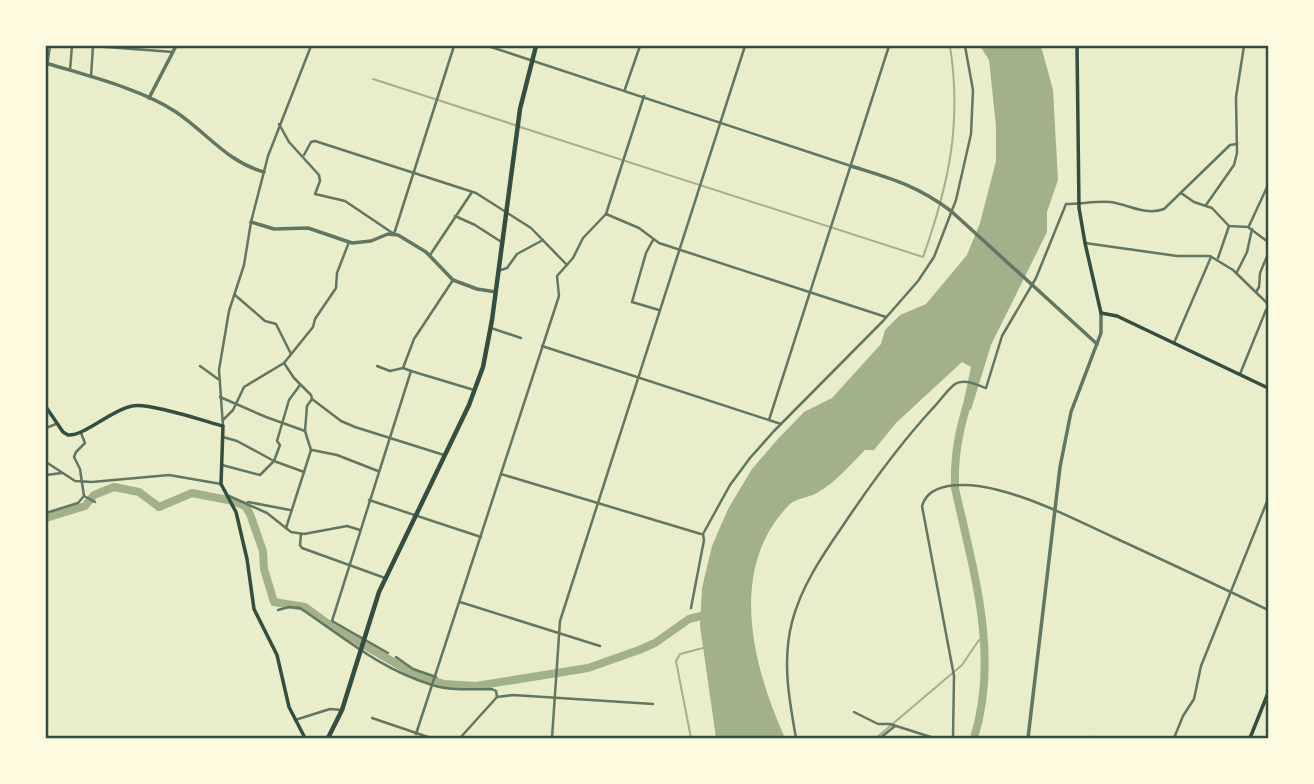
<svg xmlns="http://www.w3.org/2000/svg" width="1314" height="784" viewBox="0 0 1314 784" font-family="'Golos Text',sans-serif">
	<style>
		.water { fill: #a3b18a }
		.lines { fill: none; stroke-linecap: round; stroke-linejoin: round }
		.stream { stroke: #a3b18a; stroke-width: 2 }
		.river { stroke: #a3b18a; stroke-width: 8 }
		.minor { stroke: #617663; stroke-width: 2.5 }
		.tertiary { stroke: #617663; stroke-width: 3.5 }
		.secondary { stroke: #344e41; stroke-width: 3.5 }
		.primary { stroke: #344e41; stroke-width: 4.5 }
		.neatline { fill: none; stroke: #344e41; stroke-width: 2.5 }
	</style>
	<rect width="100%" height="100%" fill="#e9edc9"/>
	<path class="water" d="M980 46H1041L1053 90 1058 180 1047 212V232L991 345 971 410 963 405 971 367 962 362 896 423 874 450H865C851 464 835 483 817 493 808 498 795 498 788 506 727 570 753 667 785 738H716L700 626 702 588 712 546 728 509 752 469 777 440 804 412 832 398 881 344 885 330 900 315 926 304 967 255 980 223 996 161V126L989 60Z"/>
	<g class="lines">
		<g class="stream">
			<path d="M373 79 515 125"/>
			<path d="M520 127 923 257C949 184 962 123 950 46"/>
			<path d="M691 738 676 661 680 654 703 648"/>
			<path d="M876 738 962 665 979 640 984 642"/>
		</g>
		<g class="river">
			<path d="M969 398C959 430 954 454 955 488 973 570 1000 655 974 738"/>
			<path d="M46 518 85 506 94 495 114 487 139 492 159 507 192 493 233 501 245 506 250 514 263 551 264 569 274 602 305 607 331 626 416 675 444 684 476 686 588 668 639 650 655 643 689 619 709 614"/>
		</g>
		<g class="minor">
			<path d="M93 46 173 52"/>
			<path d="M488 46 851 166"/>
			<path d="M70 70 72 46"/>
			<path d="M46 73 50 46"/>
			<path d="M91 77 93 46"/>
			<path d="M625 89 640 46"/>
			<path d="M279 124 289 142 319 175 320 181 315 194 345 201 394 234 454 46"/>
			<path d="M304 155 311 142 315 141 476 193 531 228 567 265"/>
			<path d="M1181 193 1194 202 1212 208 1229 226 1248 227 1268 242"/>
			<path d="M1206 205 1234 165 1237 153 1236 97 1244 46"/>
			<path d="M606 214 639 228 659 243 886 317"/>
			<path d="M455 216 475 225 503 243"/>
			<path d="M1249 226 1268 185"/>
			<path d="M653 240 646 253 632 302 659 310"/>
			<path d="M1085 243 1177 256H1210L1233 270 1268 304"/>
			<path d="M430 255 472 192"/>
			<path d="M1218 258 1229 226"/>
			<path d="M498 271 507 268 517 254 543 240"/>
			<path d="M1237 272 1247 252 1252 229"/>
			<path d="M1256 292 1259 287 1260 273 1268 254"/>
			<path d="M235 295 265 321 276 324 291 354"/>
			<path d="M491 328 521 338"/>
			<path d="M1174 343 1211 257"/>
			<path d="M542 346 781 424"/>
			<path d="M284 363 294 378 311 395 312 399 341 421 355 427 444 455"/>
			<path d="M200 366 218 379"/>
			<path d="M377 366 390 371 403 368"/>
			<path d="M411 371 474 390"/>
			<path d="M1240 374 1266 310"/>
			<path d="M220 397 266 417 305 431"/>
			<path d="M223 420 233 410 244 387 284 363 313 327 315 319 336 288 337 273 349 242"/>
			<path d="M769 420 889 46"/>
			<path d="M223 426 219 370 229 311 244 265 251 222 268 156 311 46"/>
			<path d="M46 428 56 424"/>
			<path d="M223 437 237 441 274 461 304 472 311 450 305 431 307 406 312 399"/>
			<path d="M312 450 337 455 378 471"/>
			<path d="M46 462 75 481 92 482 169 475 221 484"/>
			<path d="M222 465 260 475 274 461 280 445 277 441 289 400 300 385"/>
			<path d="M501 474 701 534"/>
			<path d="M46 475 62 473"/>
			<path d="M84 496 95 502"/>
			<path d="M229 496 267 513 291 532 304 534 347 526 360 530"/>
			<path d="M369 500 481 537"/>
			<path d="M248 502 290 510"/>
			<path d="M46 513 78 503 84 496 80 469 74 457 76 452 85 443 81 433"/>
			<path d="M286 528 304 472"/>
			<path d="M301 534 300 545 302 548 385 578"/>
			<path d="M460 602 600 646"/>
			<path d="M691 608 704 540 703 534 730 485 750 458 774 431 883 321 918 281 934 257 956 200 971 134 973 90 965 46"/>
			<path d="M278 610 289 607 300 608C343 637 380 669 432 685 451 691 473 689 492 689L496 691 497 697"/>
			<path d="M388 653 332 621 411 371 403 368 414 339 453 280"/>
			<path d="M396 657 413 669 436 677"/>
			<path d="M854 712 878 724H890L934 738"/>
			<path d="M372 718 431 738"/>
			<path d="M295 720 330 709 342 710"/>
			<path d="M416 734 559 296 557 276 573 258 583 238 606 214 644 96"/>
			<path d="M1094 737 1097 738"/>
			<path d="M460 738 497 697 513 695 653 704"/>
			<path d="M552 738 560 621 745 46"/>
			<path d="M796 738C789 699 782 661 792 622 801 587 822 556 842 527 870 485 899 445 933 408 940 401 947 390 955 384 964 378 977 385 986 388L1002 336 1036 278 1066 204C1080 204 1096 201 1110 202 1128 204 1145 216 1164 209L1230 145 1237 144"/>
			<path d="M880 738 895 726"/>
			<path d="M953 738 954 676 922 506C930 478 976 484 998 490 1038 500 1076 520 1113 537 1165 561 1217 585 1268 610"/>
			<path d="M1174 738 1183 716 1194 699 1201 666 1268 499"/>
		</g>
		<g class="tertiary">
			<path d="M46 63C85 75 142 89 176 112 206 132 227 162 264 172"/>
			<path d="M149 98 176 46"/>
			<path d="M851 166C892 179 916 185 951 211L1097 344"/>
			<path d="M251 222 274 229 308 228 352 243 371 241 388 234 398 235 426 252 453 280 477 289 496 292"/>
			<path d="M1028 738 1060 467 1071 412 1101 333V313"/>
		</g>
		<g class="secondary">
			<path d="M1077 46 1079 208 1085 243 1101 313 1117 316 1268 388"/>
			<path d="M46 407 63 432 68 435C85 436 111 410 132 406 147 402 204 421 223 426L221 484 236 512 247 559 254 609 277 655 289 707 305 738"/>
			<path d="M1250 738 1268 693"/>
		</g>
		<path class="primary" d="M328 738 342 710 379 592 469 405 483 367 492 320 520 109 536 46"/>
	</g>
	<rect width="1314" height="784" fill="none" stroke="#fefae0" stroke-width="94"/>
	<rect x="47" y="47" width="1220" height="690" class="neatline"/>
</svg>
